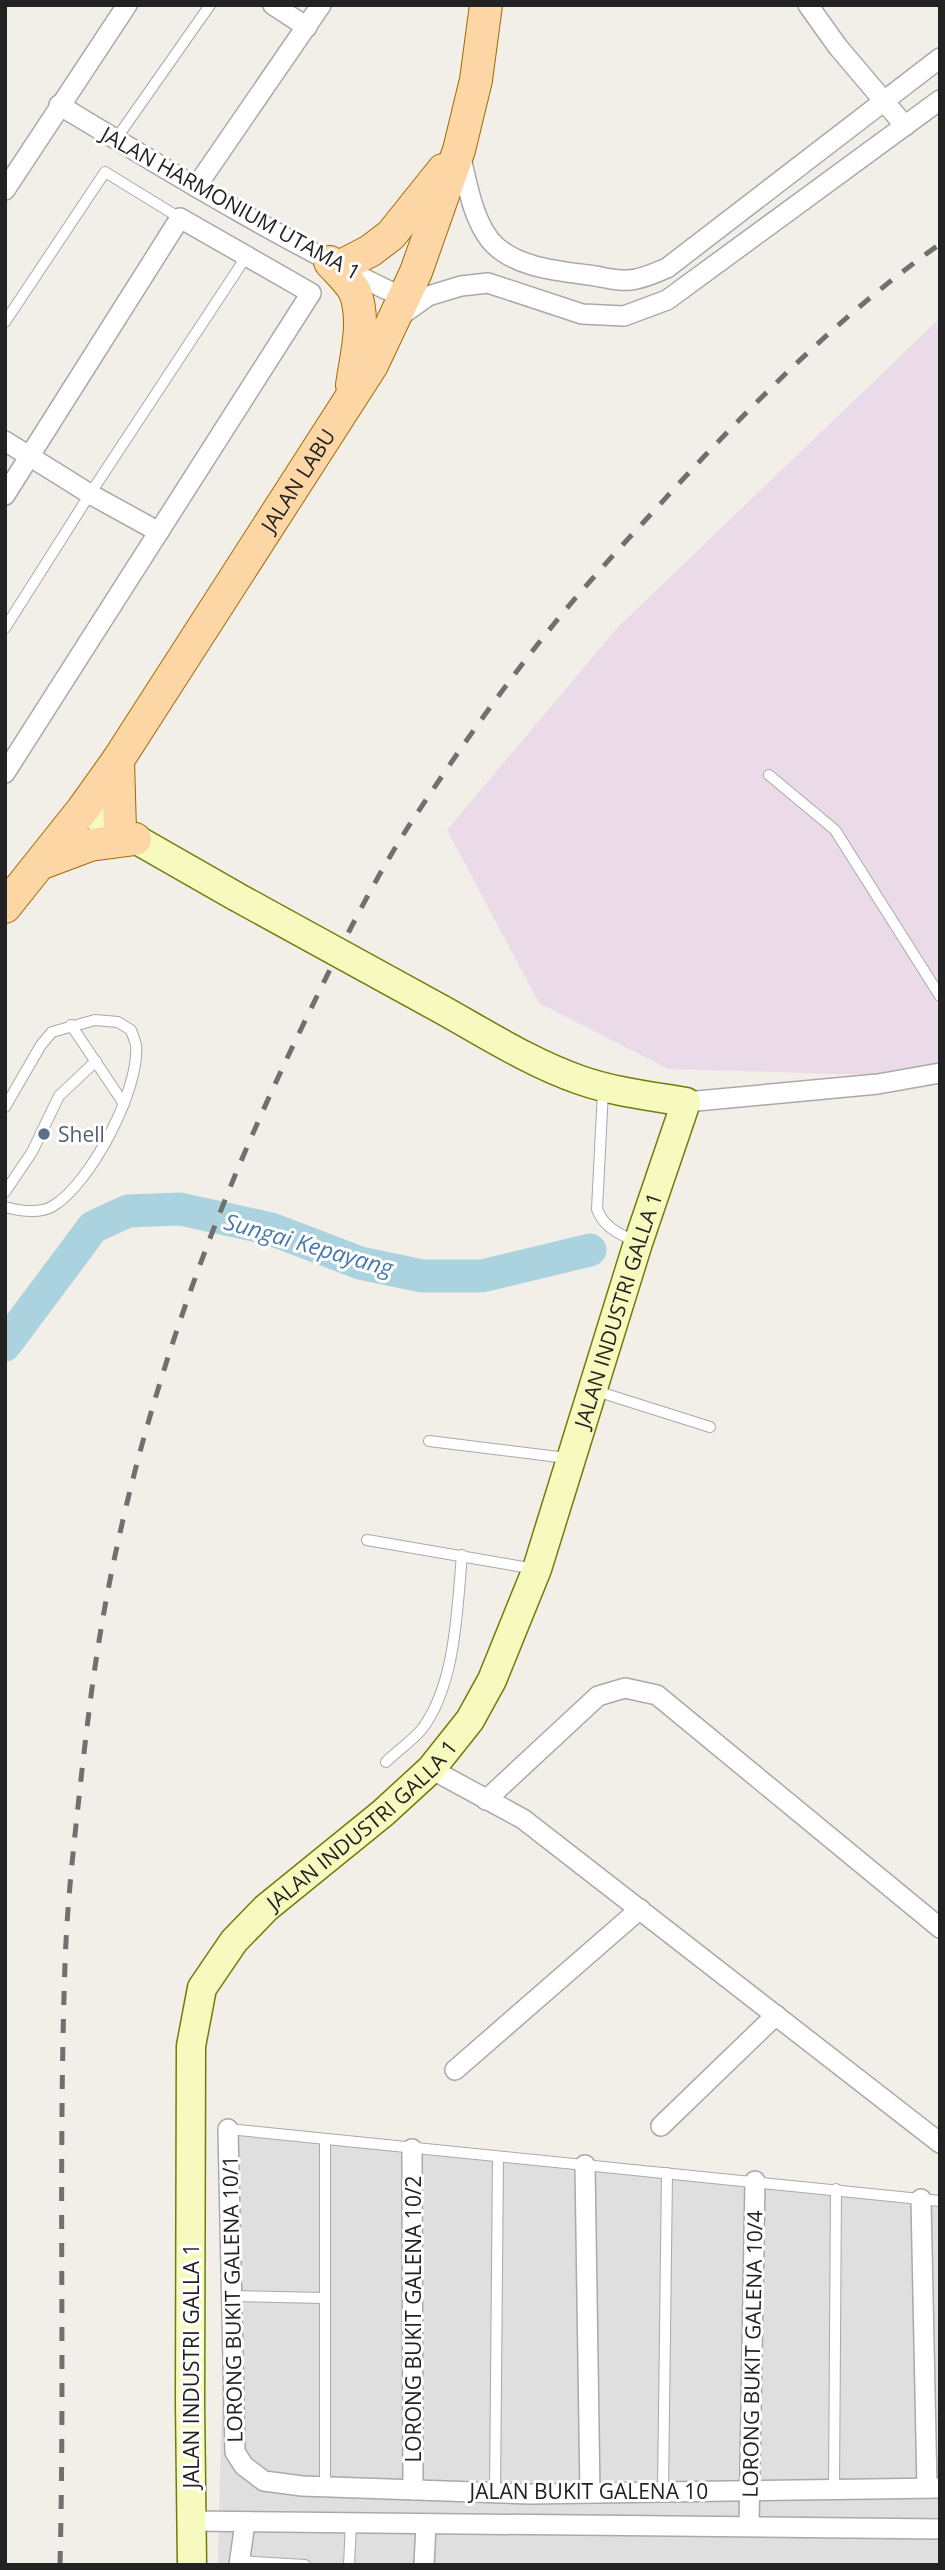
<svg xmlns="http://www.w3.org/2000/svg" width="945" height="2570" viewBox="0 0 945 2570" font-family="'Open Sans',sans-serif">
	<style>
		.residential { fill: #e0dfdf }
		.industrial { fill: #ebdbe8 }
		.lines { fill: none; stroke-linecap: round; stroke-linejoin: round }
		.river { stroke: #aad3df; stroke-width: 33 }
		.lane-casing { stroke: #a9a9a9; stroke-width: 12 }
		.street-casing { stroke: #a9a9a9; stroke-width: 22 }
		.secondary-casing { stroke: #707d05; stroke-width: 31 }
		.primary-casing { stroke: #a06b00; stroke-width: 34 }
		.lane { stroke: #fff; stroke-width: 10 }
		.street { stroke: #fff; stroke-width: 19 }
		.secondary { stroke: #f7fabf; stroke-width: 28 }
		.primary { stroke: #fcd6a4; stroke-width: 32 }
		.rail { stroke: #707070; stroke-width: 5; stroke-dasharray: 14 14; stroke-linecap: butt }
		.secondary-bridge-casing { stroke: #707d05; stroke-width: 31; stroke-linecap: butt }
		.secondary-bridge { stroke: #f7fabf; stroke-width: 28 }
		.service-dot { fill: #5c6f8a; stroke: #fff; stroke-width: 2.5 }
		.labels { text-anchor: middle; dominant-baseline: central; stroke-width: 6; stroke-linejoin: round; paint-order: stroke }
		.street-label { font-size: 21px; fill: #222; stroke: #fff }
		.service-label { font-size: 21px; fill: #4e5e75; stroke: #fff; text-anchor: start }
		.water-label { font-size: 23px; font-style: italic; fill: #4a7aab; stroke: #fff }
	</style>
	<rect width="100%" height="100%" fill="#f2efe9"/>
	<path class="residential" d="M228 2129 940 2207V2565H218Z"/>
	<path class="industrial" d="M940 318V1077L668 1069 539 1003 447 830 618 627Z"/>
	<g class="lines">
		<path class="river" d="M5 1345 93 1227 128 1211 180 1209 271 1229 360 1263 422 1276H482L590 1250"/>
		<defs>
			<g id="lane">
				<path d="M116 139 210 5"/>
				<path d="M5 322 105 172 180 218"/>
				<path d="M5 628 90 494 246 257"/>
				<path d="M769 775 835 830 940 996"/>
				<path d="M71 1025 124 1104"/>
				<path d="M603 1091 597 1209C603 1226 618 1234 635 1241"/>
				<path d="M5 1107 41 1045 52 1032 95 1020 118 1022 131 1030C132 1034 135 1040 136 1045 140 1089 91 1183 53 1206 40 1214 20 1211 5 1207"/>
				<path d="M5 1192 32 1152 59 1096 96 1061"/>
				<path d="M593 1390 710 1427"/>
				<path d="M429 1441 567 1458"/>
				<path d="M367 1540 535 1569"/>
				<path d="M386 1762C397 1751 412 1741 422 1729 456 1684 457 1609 462 1555"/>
				<path d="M228 2129 940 2201"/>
				<path d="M325 2139V2486"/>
				<path d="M232 2296 325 2298"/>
				<path d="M834 2489 836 2189"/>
				<path d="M663 2492 667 2173"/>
				<path d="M495 2493 498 2157"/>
				<path d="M239 2561 305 2565"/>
				<path d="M349 2565 351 2523"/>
			</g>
			<g id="street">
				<path d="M273 5 307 27"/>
				<path d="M808 5 838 47 905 126"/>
				<path d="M59 105C172 173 285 242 404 298"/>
				<path d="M460 154C467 182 472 217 490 240 512 267 557 271 589 275 604 277 621 283 636 279 647 277 657 272 667 268L940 58"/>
				<path d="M196 187 321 5"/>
				<path d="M5 190 127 5"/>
				<path d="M400 316 428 296 461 286 488 283 582 314 624 316 667 300 940 100"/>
				<path d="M5 441 90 494 159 532"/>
				<path d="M5 495 180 218 311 293 5 773"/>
				<path d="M686 1102 878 1084 940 1073"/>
				<path d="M431 1769 523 1819 940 2143"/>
				<path d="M486 1800 598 1696 625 1688 657 1695 940 1928"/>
				<path d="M455 2070 640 1909"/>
				<path d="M661 2126 776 2015"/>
				<path d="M228 2129 235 2452 244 2466 264 2481 302 2486 529 2494 940 2488"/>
				<path d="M412 2149 413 2490"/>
				<path d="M585 2165 590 2493"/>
				<path d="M921 2199 927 2488"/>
				<path d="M193 2521 940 2529"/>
				<path d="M749 2526 755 2181"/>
				<path d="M239 2565 245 2523"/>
				<path d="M424 2565 426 2525"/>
			</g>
			<g id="secondary">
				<path d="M83 809 237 897"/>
				<path id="s1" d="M192 2565 190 2403 191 2046 202 1988 234 1941 266 1908 383 1813 431 1769 470 1720 492 1680 537 1569 638 1243 686 1102C650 1096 614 1092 580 1080 531 1063 486 1034 441 1009"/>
			</g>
			<g id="primary">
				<path d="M330 262C338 271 350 282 355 292 366 321 356 356 352 385"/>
				<path d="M339 267 370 251 391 235 443 170"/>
				<path d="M118 760 120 830"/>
				<path d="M42 863 90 845 135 839"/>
				<path id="s2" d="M5 907 83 809 118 760 372 365 416 272 459 150 476 80 486 5"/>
			</g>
		</defs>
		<use href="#lane" class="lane-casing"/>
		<use href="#street" class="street-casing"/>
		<use href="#secondary" class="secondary-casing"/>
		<use href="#primary" class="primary-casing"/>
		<use href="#lane" class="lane"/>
		<use href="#street" class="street"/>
		<use href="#secondary" class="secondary"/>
		<use href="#primary" class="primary"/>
		<path class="rail" d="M60 2565C65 2365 58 2165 65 1965 67 1900 75 1835 82 1770 87 1727 92 1684 99 1641 134 1426 208 1220 303 1025 337 955 371 883 414 818 468 736 528 651 593 578 619 548 646 520 672 491 754 402 841 314 940 244"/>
		<defs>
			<path id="secondary-bridge" d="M237 897 441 1009"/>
		</defs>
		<use href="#secondary-bridge" class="secondary-bridge-casing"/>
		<use href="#secondary-bridge" class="secondary-bridge"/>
	</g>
	<circle class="service-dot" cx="44" cy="1134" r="7"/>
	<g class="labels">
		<g class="street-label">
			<text transform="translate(231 203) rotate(29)">JALAN HARMONIUM UTAMA 1</text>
			<text stroke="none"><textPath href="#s2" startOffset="518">JALAN LABU</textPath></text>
			<text stroke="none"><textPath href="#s1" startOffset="1396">JALAN INDUSTRI GALLA 1</textPath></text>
			<text stroke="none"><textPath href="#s1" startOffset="808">JALAN INDUSTRI GALLA 1</textPath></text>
			<text transform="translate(232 2299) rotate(-91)">LORONG BUKIT GALENA 10/1</text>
			<text transform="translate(413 2319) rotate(-90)">LORONG BUKIT GALENA 10/2</text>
			<text transform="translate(752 2354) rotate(-89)">LORONG BUKIT GALENA 10/4</text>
			<text transform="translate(191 2366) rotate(-90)">JALAN INDUSTRI GALLA 1</text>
			<text x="589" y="2491">JALAN BUKIT GALENA 10</text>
		</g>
		<g class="service-label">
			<text x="58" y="1134">Shell</text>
		</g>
		<g class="water-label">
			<text transform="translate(309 1244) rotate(16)">Sungai Kepayang</text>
		</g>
	</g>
	<rect width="945" height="2570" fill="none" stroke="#222222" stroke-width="14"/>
</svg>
